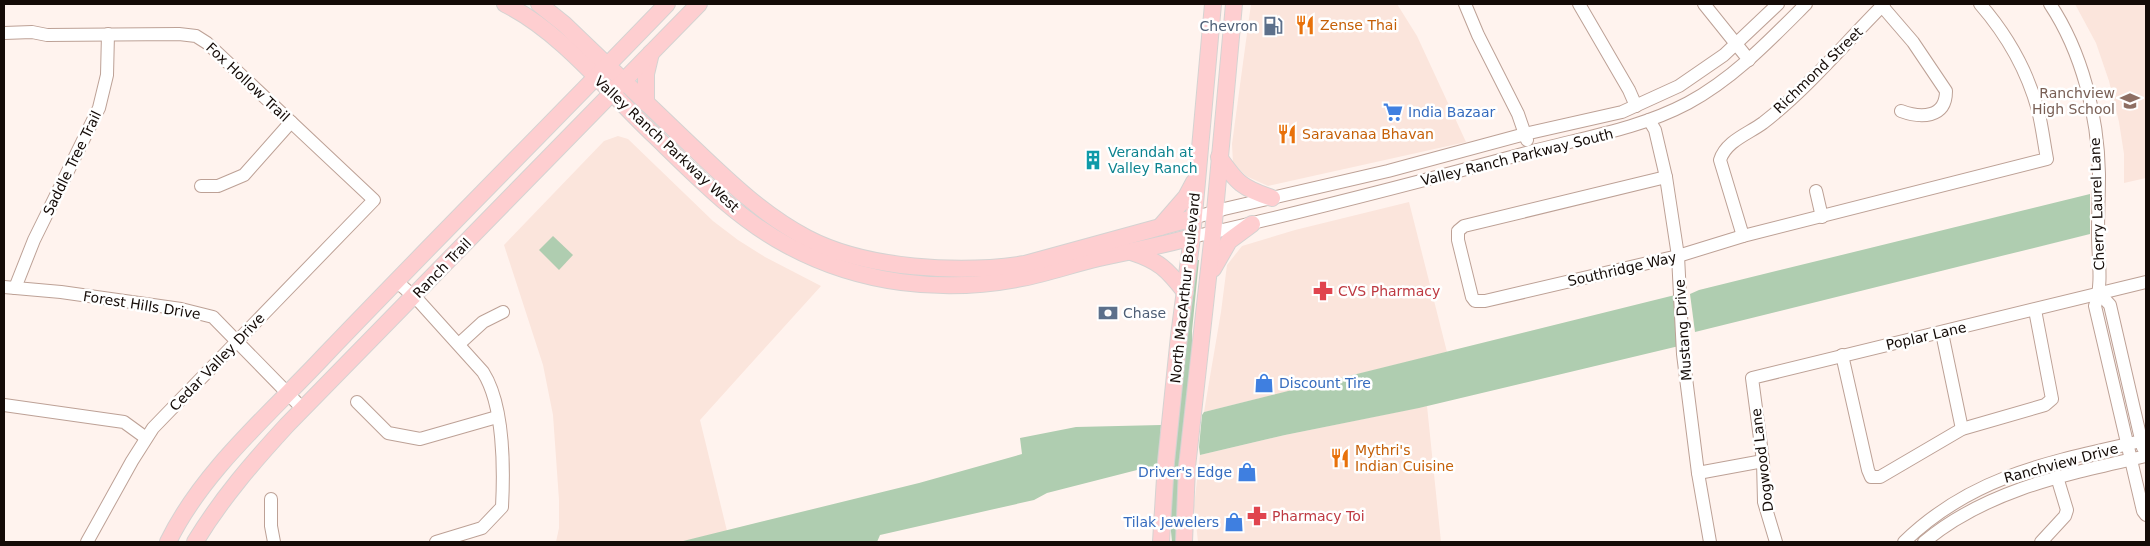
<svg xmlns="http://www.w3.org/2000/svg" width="2150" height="546" viewBox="0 0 2150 546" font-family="'DejaVu Sans',sans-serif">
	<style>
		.built { fill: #fbe5dc }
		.green { fill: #afcdb0 }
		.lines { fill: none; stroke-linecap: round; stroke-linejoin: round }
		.minor-casing { stroke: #bda196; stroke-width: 14 }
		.major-casing { stroke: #d5d3d2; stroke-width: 18 }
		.minor { stroke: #fff; stroke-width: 12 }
		.major { stroke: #feced0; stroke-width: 16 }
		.labels { text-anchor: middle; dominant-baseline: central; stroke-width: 5; stroke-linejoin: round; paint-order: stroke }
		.food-label { font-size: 14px; fill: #c56008; stroke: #fff; text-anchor: start }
		.service-label { font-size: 14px; fill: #4e5e75; stroke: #fff; text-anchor: end }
		.street-label { font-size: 14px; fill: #140b07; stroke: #fff }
		.education-label { font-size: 14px; fill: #785e54; stroke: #fff; text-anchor: end }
		.shop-label { font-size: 14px; fill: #366cbe; stroke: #fff; text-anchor: start }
		.culture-label { font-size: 14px; fill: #0d838f; stroke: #fff; text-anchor: start }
		.health-label { font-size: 14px; fill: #be3a42; stroke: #fff; text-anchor: start }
	</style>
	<rect width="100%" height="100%" fill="#fff3ee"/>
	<g class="built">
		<path d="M1251 4H1397L1417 36 1466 142 1268 186 1246 176 1233 163 1232 144Z"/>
		<path d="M2075 4H2146V178L2124 183V154L2119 122 2109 81 2096 43Z"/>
		<path d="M618 136 628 139 713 221 738 240 765 257 821 286 700 420 727 531 679 542H556L559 528V500L553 415 543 365 504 245 604 141Z"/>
		<path d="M1409 202 1447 352 1204 412 1221 312 1227 265 1242 246 1295 230Z"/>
		<path d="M1427 406 1441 542H1198L1194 506 1200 455 1285 435Z"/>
	</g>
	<g class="green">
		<path d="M2090 194V234L1695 332 1690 294 1699 290Z"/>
		<path d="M553 236 573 255 559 270 539 250Z"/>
		<path d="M1194 260H1199L1192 331 1193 363 1178 542H1172L1169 510Z"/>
		<path d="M1675 295 1679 346 1419 408 1285 435 1200 455 1199 447 1202 415 1204 412Z"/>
		<path d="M1161 425 1158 472 1137 470 1047 493 1034 500 880 535 877 542H679L919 483 1022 454 1020 438 1076 427Z"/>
	</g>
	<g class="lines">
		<defs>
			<g id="minor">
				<path d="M1465 4 1478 35 1518 114 1527 140"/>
				<path d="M1579 4 1629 90 1636 106"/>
				<path d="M1704 4 1749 60"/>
				<path d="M2050 4C2082 52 2098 116 2099 174 2099 194 2098 214 2098 235 2098 258 2103 284 2095 306L2143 511 2146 515"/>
				<path d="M1882 6 1913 42 1946 91C1946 119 1920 118 1901 111"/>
				<path d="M4 33 32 32 47 35 179 34 196 36 207 43 374 200 153 428 132 461 87 542"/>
				<path d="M1649 120 1655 130 1666 177 1678 256 1683 354 1698 473 1710 542"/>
				<path d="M1666 177 1464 226 1458 231V240L1472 297 1475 301H1485L1678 256 1743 236 2047 159C2044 143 2042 126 2038 110 2027 70 2007 35 1980 4"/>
				<path d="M201 186H218L244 175 291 122"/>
				<path d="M1816 191 1822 217"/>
				<path d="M1193 218 1224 209 1388 171 1525 134 1622 112 1679 86 1724 55 1778 4"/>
				<path d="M1743 236 1720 160C1726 141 1748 134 1763 123 1808 88 1844 44 1884 4"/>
				<path d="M1192 237C1304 212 1415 183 1526 153 1580 138 1637 130 1688 103 1734 78 1770 40 1806 4"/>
				<path d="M396 281 418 300 483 372C504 405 504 469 502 507L482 528 436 542"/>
				<path d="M4 287 61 292 181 309 213 317 302 408"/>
				<path d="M15 288 34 240 99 108 107 75 108 34"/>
				<path d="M2100 294 2110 305 2143 448"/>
				<path d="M1942 333 1962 429"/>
				<path d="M459 344 483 322 503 312"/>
				<path d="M1842 355 1868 470 1871 477H1880L1962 429 2045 405 2052 399 2035 310"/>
				<path d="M357 402 388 433 420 439 497 417"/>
				<path d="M4 405 124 422 146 438"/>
				<path d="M1698 473 1763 461"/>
				<path d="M271 499V526L274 542"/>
				<path d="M1776 542 1764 502 1763 461 1752 378 2146 282"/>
				<path d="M1904 542C1974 474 2055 461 2146 440"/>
				<path d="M1924 542C1988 489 2068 474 2146 456"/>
				<path d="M2041 542 2065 516 2067 510 2057 477"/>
			</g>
			<g id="major">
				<path d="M505 4C562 32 610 94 656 137 696 176 738 219 787 245 859 284 942 294 1022 278 1048 273 1073 264 1099 258 1130 251 1161 246 1192 237"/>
				<path d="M539 4 564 24C603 61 642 99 681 136 720 173 759 213 807 238 866 269 960 274 1025 264L1193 218"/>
				<path d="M646 103V74L651 53"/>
				<path d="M1219 157C1237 183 1242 188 1272 198"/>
				<path d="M1160 227 1186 197 1194 182"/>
				<path d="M1131 252C1159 261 1167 269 1185 292"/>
				<path d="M1213 269 1229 241 1252 224"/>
				<path d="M168 542C203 470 271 413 325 355 438 237 554 121 667 4"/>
				<path d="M195 542C221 499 253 462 287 425L699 4"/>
				<path d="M1161 542 1166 462 1179 336 1192 237 1213 4"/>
				<path d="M1184 542 1187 467 1213 233 1234 4"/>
			</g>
		</defs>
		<use href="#minor" class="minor-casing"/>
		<use href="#major" class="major-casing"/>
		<use href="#minor" class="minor"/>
		<use href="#major" class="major"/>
	</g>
	<defs>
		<symbol id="restaurant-bare" viewBox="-9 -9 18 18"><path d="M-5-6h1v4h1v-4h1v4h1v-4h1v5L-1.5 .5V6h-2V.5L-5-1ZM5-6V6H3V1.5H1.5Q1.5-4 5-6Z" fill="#e8710a" stroke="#fff" stroke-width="2.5" paint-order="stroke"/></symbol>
		<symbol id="fuel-bare" viewBox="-9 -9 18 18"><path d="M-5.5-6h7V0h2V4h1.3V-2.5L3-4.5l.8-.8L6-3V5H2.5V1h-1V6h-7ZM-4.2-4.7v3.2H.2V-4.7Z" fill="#5c6f8a" stroke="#fff" stroke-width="2.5" paint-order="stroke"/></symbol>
		<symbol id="school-bare" viewBox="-9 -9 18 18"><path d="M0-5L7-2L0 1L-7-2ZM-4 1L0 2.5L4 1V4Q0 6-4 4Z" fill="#8d6e63" stroke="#fff" stroke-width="2.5" paint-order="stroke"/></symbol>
		<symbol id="supermarket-bare" viewBox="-9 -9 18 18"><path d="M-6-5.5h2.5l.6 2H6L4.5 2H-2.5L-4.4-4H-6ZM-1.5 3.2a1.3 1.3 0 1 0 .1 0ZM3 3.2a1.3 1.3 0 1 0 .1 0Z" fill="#3f7fe0" stroke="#fff" stroke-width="2.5" paint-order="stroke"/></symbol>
		<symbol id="building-bare" viewBox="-9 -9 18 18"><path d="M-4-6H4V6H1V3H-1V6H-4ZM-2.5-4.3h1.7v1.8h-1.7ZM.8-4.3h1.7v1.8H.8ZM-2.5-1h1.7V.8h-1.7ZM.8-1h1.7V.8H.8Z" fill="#0f9aa8" stroke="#fff" stroke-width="2.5" paint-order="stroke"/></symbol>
		<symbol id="pharmacy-bare" viewBox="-9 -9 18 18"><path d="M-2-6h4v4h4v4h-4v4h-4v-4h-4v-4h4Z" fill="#e0444e" stroke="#fff" stroke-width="2.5" paint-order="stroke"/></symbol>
		<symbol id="bank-bare" viewBox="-9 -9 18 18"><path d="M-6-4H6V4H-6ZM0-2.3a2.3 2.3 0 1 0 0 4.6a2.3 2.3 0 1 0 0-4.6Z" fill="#5c6f8a" stroke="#fff" stroke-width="2.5" paint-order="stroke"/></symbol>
		<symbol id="shop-bare" viewBox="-9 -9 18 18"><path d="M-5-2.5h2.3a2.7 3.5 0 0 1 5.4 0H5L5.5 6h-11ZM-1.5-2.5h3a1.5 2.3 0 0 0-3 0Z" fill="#3f7fe0" stroke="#fff" stroke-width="2.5" paint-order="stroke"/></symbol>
	</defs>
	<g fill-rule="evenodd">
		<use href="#restaurant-bare" x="1291" y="11" width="28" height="28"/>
		<use href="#fuel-bare" x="1259" y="12" width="28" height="28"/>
		<use href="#school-bare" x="2116" y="87" width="28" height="28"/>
		<use href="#supermarket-bare" x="1379" y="98" width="28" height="28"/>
		<use href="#restaurant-bare" x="1273" y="120" width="28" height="28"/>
		<use href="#building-bare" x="1079" y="146" width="28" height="28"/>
		<use href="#pharmacy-bare" x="1309" y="277" width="28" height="28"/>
		<use href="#bank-bare" x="1094" y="299" width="28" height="28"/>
		<use href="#shop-bare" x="1250" y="369" width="28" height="28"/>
		<use href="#restaurant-bare" x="1326" y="444" width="28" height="28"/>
		<use href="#shop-bare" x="1233" y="458" width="28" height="28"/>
		<use href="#pharmacy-bare" x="1243" y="502" width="28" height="28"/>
		<use href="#shop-bare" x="1220" y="508" width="28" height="28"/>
	</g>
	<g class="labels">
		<g class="food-label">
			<text x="1320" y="25">Zense Thai</text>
			<text x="1302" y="134">Saravanaa Bhavan</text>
			<text x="1355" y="450">Mythri's<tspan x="1355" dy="16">Indian Cuisine</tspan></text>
		</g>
		<g class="service-label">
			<text x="1258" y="26">Chevron</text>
			<text x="1123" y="313" text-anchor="start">Chase</text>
		</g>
		<g class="street-label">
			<text transform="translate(1818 70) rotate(-44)">Richmond Street</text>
			<text transform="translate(248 82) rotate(43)">Fox Hollow Trail</text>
			<text transform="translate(667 144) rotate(43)">Valley Ranch Parkway West</text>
			<text transform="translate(1517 157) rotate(-14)">Valley Ranch Parkway South</text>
			<text transform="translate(72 163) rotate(-64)">Saddle Tree Trail</text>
			<text transform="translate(2097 204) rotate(-92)">Cherry Laurel Lane</text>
			<text transform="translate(442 268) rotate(-46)">Ranch Trail</text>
			<text transform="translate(1622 269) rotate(-13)">Southridge Way</text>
			<text transform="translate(1185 288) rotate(-84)">North MacArthur Boulevard</text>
			<text transform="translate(142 305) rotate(9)">Forest Hills Drive</text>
			<text transform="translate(1683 330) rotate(-94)">Mustang Drive</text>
			<text transform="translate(1926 336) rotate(-13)">Poplar Lane</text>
			<text transform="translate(217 362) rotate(-46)">Cedar Valley Drive</text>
			<text transform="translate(1762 460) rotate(-97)">Dogwood Lane</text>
			<text transform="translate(2061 463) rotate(-15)">Ranchview Drive</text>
		</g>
		<g class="education-label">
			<text x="2115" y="93">Ranchview<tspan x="2115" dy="16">High School</tspan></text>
		</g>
		<g class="shop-label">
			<text x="1408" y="112">India Bazaar</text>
			<text x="1279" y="383">Discount Tire</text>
			<text x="1232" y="472" text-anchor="end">Driver's Edge</text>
			<text x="1219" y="522" text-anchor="end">Tilak Jewelers</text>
		</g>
		<g class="culture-label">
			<text x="1108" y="152">Verandah at<tspan x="1108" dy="16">Valley Ranch</tspan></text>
		</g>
		<g class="health-label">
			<text x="1338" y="291">CVS Pharmacy</text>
			<text x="1272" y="516">Pharmacy Toi</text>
		</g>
	</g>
	<rect width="2150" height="546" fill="none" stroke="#140b07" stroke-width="10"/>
</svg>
